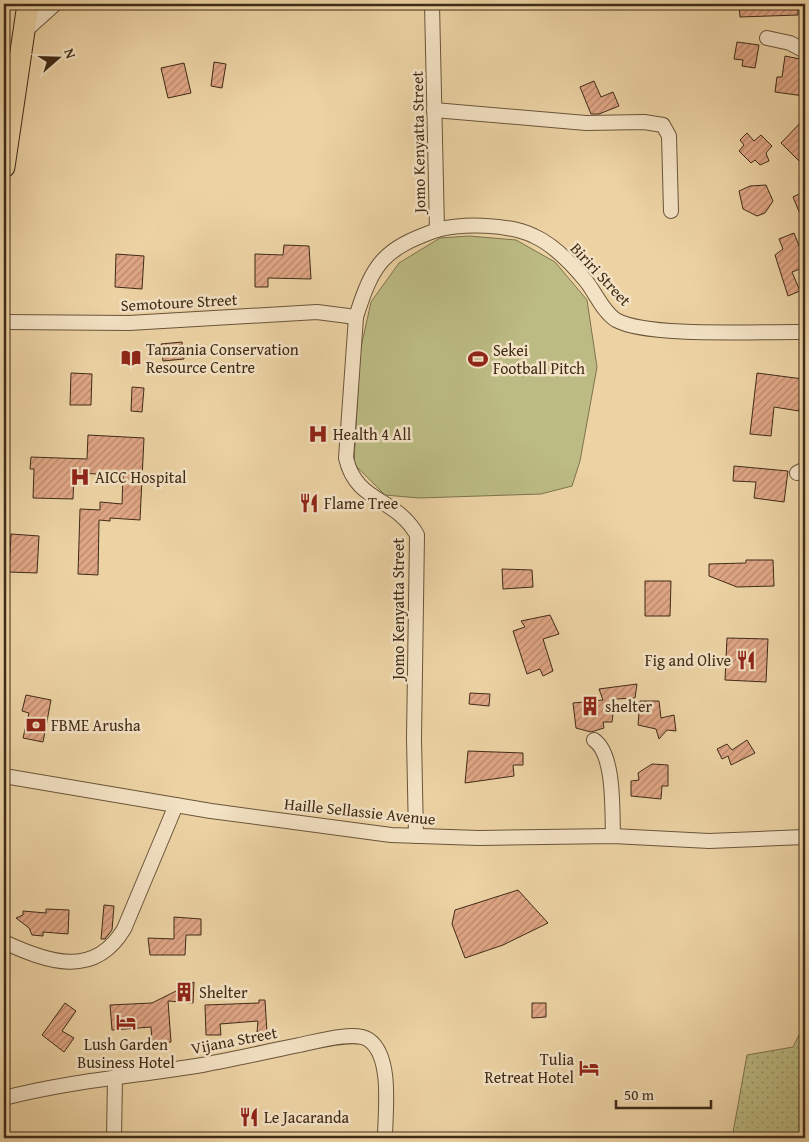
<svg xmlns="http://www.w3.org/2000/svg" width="809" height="1142" viewBox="0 0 809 1142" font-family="'Gentium Book Plus',serif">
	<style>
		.grass { fill: url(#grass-dots); stroke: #7e734d }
		.park { fill: #bcbb83; stroke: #7e734d }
		.building { fill: url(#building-hatch); stroke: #3f2b17 }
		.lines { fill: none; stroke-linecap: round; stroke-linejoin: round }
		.minor-casing { stroke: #6a553a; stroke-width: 16 }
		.primary-casing { stroke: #3f2b17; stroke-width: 23 }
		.minor { stroke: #f3e2c4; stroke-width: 14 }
		.primary { stroke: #edd3a4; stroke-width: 21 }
		.labels { text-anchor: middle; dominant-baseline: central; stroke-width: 5; stroke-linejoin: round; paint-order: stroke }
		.street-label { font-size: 16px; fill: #3f2b17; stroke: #f3e2c4 }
		.poi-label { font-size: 16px; fill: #3f2b17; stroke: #f3e2c4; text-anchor: start }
	</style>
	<defs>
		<pattern id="grass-dots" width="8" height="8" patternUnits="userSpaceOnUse" patternTransform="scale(1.25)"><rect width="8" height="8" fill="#bcbb83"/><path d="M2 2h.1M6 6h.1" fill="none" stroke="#9a986a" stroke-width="1.8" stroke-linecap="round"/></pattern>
		<pattern id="building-hatch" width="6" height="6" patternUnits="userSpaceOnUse" patternTransform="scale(1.25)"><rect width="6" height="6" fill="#e0a685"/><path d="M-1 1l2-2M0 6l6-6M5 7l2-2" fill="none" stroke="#b7876c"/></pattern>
	</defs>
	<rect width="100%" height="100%" fill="#edd3a4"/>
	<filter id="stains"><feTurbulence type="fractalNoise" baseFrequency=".004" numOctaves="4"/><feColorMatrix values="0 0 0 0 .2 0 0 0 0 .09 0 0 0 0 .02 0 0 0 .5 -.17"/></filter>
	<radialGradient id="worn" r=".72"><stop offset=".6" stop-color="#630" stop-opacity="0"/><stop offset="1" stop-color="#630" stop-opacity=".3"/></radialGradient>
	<path class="grass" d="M805 1023V1138H732L747 1055 793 1047Z"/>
	<path class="park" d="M469 236 516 240 555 262 587 300 597 367 580 461 572 486 541 494 419 498 385 495 354 464 360 352 371 302 399 263 440 238Z"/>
	<g class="building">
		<path d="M739 4H798V15L740 17Z"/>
		<path d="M737 42 759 45 755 68 742 66 743 60 734 59Z"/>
		<path d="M785 56 805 60 804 96 775 92 777 77H782Z"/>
		<path d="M214 62 226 64 222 88 211 86Z"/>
		<path d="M184 63 191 93 168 98 161 68Z"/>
		<path d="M594 81 601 97 613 92 619 106 599 114H591L580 87Z"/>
		<path d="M805 118V167L781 143Z"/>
		<path d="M747 133 754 141 761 135 772 146 766 153 769 161 760 165 755 160 751 163 739 151 744 145 740 140Z"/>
		<path d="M766 185 773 201 765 213 757 216 743 209 739 191 750 186Z"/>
		<path d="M805 191V226L793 197Z"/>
		<path d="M794 233 805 261V267L792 272 800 291 788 296 775 255 783 249 779 239Z"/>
		<path d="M284 245 309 246 311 279 268 278V287H255V254L283 255Z"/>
		<path d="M116 254 144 256 142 289 115 287Z"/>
		<path d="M182 342 184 359 163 361 161 344Z"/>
		<path d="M71 373 92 374 91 405H70Z"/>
		<path d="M757 373 803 379 799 411 774 407 771 436 750 434Z"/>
		<path d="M132 387 144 388 142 412 131 411Z"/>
		<path d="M88 435 144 438 140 520 110 518V521L99 520 98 575 78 574 80 509 100 510V502L122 504 123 475 74 473 73 499 33 498 34 469H30L31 457 87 459Z"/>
		<path d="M734 466 788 471 784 502 754 498 756 482 733 481Z"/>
		<path d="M11 534 39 536 37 573 9 572Z"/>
		<path d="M746 560H773L774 586 737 587 709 576V564L746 563Z"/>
		<path d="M502 569 532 570 533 587 503 589Z"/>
		<path d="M645 581H671L670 616H645Z"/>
		<path d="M550 615 559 634 543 639 553 671 543 676 540 669 527 674 513 631 525 627 521 621Z"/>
		<path d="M727 638 768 639 766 682 725 680Z"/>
		<path d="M637 684 635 698 615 699 612 722H603L604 728 591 732 576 728 573 703 603 700 599 689Z"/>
		<path d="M470 693 490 694 489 706 469 704Z"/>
		<path d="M26 695 51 700 43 742 23 738 29 713 22 711Z"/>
		<path d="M640 701H659L661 718 674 715 676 731 667 730 659 739 656 729 638 725Z"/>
		<path d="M747 740 755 753 731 765 728 756 722 759 717 749 727 744 732 750Z"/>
		<path d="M468 751 523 753V765H513L514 776 465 783Z"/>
		<path d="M652 764 668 765V786H662L661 799 631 796V781L639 780 638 773Z"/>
		<path d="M518 890 548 923 503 945 465 958 452 924 455 910Z"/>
		<path d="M104 905 114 906 112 930 105 939H101Z"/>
		<path d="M46 909 69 910 68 934 43 932V936L32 935 29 928 16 918 23 915V911L46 913Z"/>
		<path d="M174 917 201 919V935H186L185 955H150L148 938 174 939Z"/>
		<path d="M194 982 193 1003 168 1001 171 1042 152 1043 151 1027 112 1030 110 1005 152 1003Z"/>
		<path d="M259 1000H265L267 1033 257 1032 258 1021 220 1024 221 1035H206L205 1005 259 1003Z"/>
		<path d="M65 1003 76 1011 62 1031 74 1038 64 1052 42 1035Z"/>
		<path d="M532 1003H546V1017L532 1018Z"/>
	</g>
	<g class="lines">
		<defs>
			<g id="minor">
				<path d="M26 30 55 4"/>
				<path d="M767 38 790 43 805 51"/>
				<path d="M434 110 586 123 644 122 663 125 669 136 671 211"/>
				<path d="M437 230C464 223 509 224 534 236 554 245 572 264 586 281 595 292 603 312 616 320 648 338 764 331 805 332"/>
				<path d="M4 322 129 323 317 312 356 317"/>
				<path d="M797 473 805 469"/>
				<path d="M594 740C615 754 612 812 613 836"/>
				<path d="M4 776 211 811 391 835 479 838 613 836 709 841 805 837"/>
				<path d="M416 836 414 738 417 535C396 497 356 503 346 458L356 317C373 263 383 249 437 230L432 4"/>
				<path d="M4 942C47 962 94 979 124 929L176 805"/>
				<path d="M4 1098C69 1081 136 1076 202 1065 234 1059 266 1052 299 1045 315 1042 355 1030 369 1040 393 1057 385 1113 385 1138"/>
				<path d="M114 1138 115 1077"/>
			</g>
			<path id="primary" d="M4 167 28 4"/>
		</defs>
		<use href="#minor" class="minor-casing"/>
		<use href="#primary" class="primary-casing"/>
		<use href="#minor" class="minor"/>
		<use href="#primary" class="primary"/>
	</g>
	<defs>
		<symbol id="library-bare" viewBox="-9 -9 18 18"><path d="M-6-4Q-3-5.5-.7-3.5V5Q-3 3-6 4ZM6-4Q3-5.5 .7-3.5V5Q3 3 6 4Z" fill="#8f2418" stroke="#f3e2c4" stroke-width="2.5" paint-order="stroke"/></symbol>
		<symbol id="stadium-bare" viewBox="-9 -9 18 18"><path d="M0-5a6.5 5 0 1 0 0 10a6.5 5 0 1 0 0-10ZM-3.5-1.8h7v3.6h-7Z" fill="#8f2418" stroke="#f3e2c4" stroke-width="2.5" paint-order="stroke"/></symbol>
		<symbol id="hospital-bare" viewBox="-9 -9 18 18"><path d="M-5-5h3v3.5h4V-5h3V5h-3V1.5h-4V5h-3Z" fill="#8f2418" stroke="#f3e2c4" stroke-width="2.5" paint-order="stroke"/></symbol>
		<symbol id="restaurant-bare" viewBox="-9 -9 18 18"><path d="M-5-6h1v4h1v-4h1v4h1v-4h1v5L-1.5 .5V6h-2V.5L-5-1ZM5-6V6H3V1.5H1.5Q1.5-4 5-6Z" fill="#8f2418" stroke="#f3e2c4" stroke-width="2.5" paint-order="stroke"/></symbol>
		<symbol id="building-bare" viewBox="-9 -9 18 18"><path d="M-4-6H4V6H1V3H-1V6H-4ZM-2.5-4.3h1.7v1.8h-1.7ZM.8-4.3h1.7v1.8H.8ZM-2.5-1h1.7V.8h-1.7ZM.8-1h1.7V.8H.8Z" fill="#8f2418" stroke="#f3e2c4" stroke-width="2.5" paint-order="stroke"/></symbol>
		<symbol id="bank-bare" viewBox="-9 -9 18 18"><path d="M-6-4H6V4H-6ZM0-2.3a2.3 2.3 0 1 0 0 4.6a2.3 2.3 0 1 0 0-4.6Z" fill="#8f2418" stroke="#f3e2c4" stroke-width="2.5" paint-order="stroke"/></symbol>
		<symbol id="hotel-bare" viewBox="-9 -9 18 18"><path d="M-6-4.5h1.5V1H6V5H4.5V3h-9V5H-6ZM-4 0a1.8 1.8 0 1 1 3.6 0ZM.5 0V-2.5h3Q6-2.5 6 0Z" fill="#8f2418" stroke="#f3e2c4" stroke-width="2.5" paint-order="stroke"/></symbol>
	</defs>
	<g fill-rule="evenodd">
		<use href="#library-bare" x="117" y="344" width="28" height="28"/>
		<use href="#stadium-bare" x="464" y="345" width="28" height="28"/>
		<use href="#hospital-bare" x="304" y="420" width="28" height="28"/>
		<use href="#hospital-bare" x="66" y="463" width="28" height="28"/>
		<use href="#restaurant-bare" x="295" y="489" width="28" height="28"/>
		<use href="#restaurant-bare" x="732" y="646" width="28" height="28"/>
		<use href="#building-bare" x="576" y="692" width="28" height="28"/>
		<use href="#bank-bare" x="22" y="711" width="28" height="28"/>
		<use href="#building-bare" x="170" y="978" width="28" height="28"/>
		<use href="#hotel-bare" x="112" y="1008" width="28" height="28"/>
		<use href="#hotel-bare" x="575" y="1054" width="28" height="28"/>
		<use href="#restaurant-bare" x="235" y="1103" width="28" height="28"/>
	</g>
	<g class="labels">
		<g class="street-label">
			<text transform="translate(418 142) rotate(-91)">Jomo Kenyatta Street</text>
			<text transform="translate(601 274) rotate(47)">Biriri Street</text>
			<text transform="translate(179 302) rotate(-3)">Semotoure Street</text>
			<text transform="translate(398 609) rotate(-90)">Jomo Kenyatta Street</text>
			<text transform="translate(360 811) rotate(6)">Haille Sellassie Avenue</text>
			<text transform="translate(234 1040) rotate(-11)">Vijana Street</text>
		</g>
		<g class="poi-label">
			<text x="146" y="349">Tanzania Conservation<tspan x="146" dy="18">Resource Centre</tspan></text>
			<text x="493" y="350">Sekei<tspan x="493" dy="18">Football Pitch</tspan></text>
			<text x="333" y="434">Health 4 All</text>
			<text x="95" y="477">AICC Hospital</text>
			<text x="324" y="503">Flame Tree</text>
			<text x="731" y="660" text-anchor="end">Fig and Olive</text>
			<text x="605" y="706">shelter</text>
			<text x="51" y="725">FBME Arusha</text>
			<text x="199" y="992">Shelter</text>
			<text x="126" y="1044" text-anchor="middle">Lush Garden<tspan x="126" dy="18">Business Hotel</tspan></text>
			<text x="574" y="1059" text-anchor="end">Tulia<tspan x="574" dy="18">Retreat Hotel</tspan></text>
			<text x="264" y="1117">Le Jacaranda</text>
		</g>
	</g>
	<rect width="809" height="1142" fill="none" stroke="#edd3a4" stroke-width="20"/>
	<rect x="5" y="5" width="799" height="1132" fill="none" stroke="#3f2b17" stroke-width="2.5"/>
	<rect x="10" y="10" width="789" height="1122" fill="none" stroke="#3f2b17"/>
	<g transform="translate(58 58) rotate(70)" stroke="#f3e2c4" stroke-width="4" paint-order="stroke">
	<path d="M0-4L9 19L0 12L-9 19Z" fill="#3f2b17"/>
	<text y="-8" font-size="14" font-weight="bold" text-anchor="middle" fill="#3f2b17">N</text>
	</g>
	<path d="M616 1100v8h95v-8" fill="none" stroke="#3f2b17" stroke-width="2.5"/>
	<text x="624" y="1100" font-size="15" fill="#3f2b17" stroke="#f3e2c4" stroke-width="4" paint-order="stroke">50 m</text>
	<rect width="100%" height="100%" filter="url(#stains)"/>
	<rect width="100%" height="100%" fill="url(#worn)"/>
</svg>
